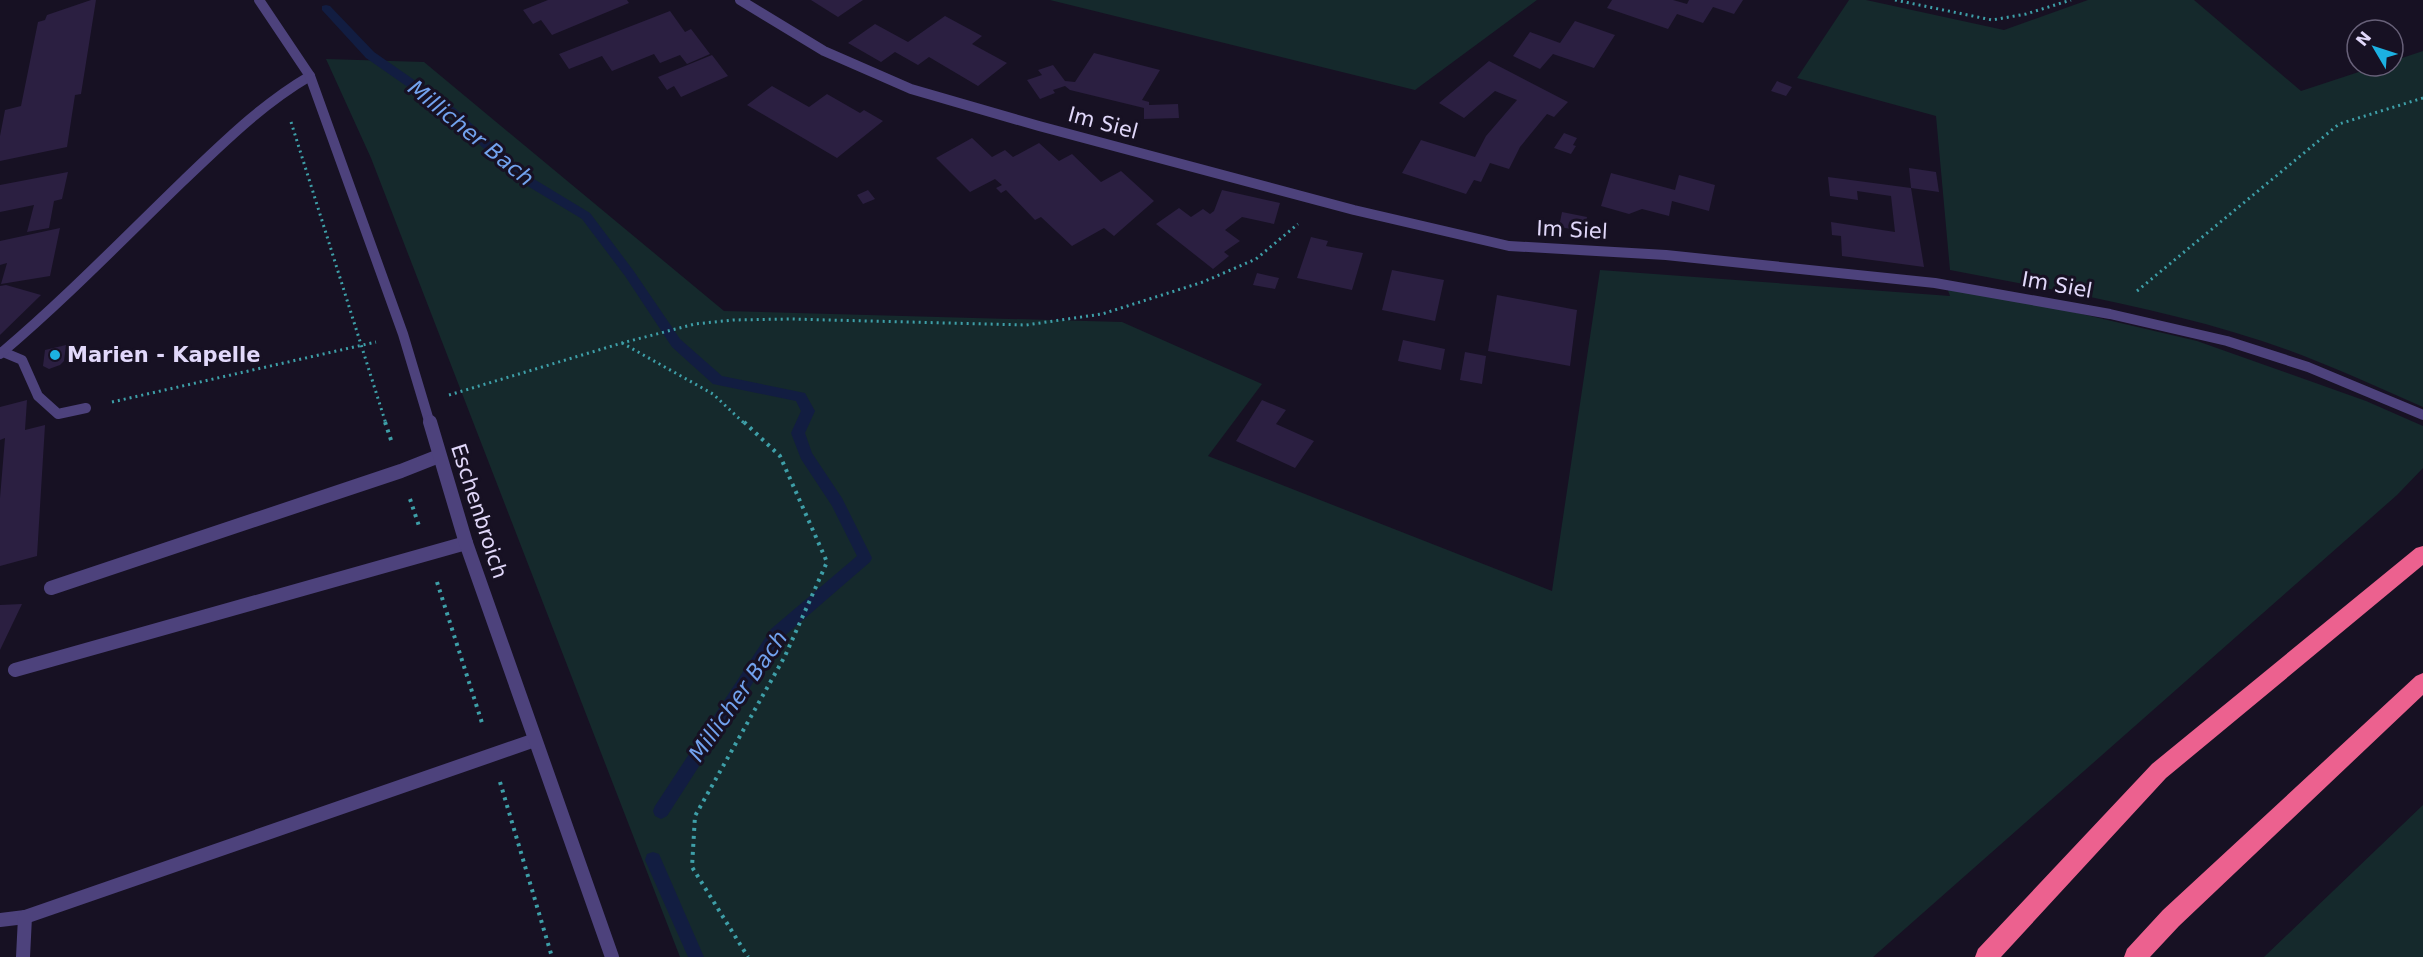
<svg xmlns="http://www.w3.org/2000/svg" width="2423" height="957" viewBox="0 0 2423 957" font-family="'DejaVu Sans',sans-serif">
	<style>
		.green { fill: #15292c }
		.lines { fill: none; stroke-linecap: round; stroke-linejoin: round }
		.stream { fill: #121d41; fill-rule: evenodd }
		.building { fill: #2b1f41 }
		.path-far1 { stroke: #3e9fa8; stroke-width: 3; stroke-dasharray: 2 4; stroke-linecap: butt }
		.path { stroke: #3e9fa8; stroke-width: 4; stroke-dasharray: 3 5; stroke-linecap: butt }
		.service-far1 { stroke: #4d427c; stroke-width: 10 }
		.service { stroke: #4d427c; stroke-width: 14 }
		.minor { stroke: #4d427c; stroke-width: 10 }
		.tertiary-far1 { stroke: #4d427c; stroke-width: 10 }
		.tertiary { stroke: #4d427c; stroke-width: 14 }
		.motorway { fill: #ec618f; fill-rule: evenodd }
		.poi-dot { fill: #1cb1e2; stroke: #171123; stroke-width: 2 }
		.labels { text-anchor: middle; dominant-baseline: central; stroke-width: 6; stroke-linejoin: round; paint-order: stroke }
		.street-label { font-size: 21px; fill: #e1d8fa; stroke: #171123 }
		.poi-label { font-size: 21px; font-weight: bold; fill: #e1d8fa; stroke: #171123; text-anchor: start }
		.water-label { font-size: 22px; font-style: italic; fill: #72a2ee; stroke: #171123 }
	</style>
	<rect width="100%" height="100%" fill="#171123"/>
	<g class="green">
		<path d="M1050 0H1537L1415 90Z"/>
		<path d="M1849 0H1866L2004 30 2088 0H2194L2301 91 2377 66H2393V61L2423 51V407C2370 384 2317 359 2262 341 2161 308 2055 290 1950 270L1936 116 1797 78Z"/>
		<path d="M326 59 424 62 724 311 1122 322 1262 384 1208 456 1552 591 1600 270 1950 296 1945 282 2197 341 2366 401 2423 426V468L2397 495 1873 957H680L371 158Z"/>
		<path d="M2423 805V957H2264Z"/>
	</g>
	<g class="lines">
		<g class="stream">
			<path d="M326 5 330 6 374 52 456 109 524 173 590 213 633 270 680 339 722 376 805 393 815 411 805 433 812 453 842 498 872 558 870 562 781 639 667 816 661 819 655 816 653 811 655 806 771 629 857 556 832 506 801 459 791 433 801 411 796 401 713 384 672 347 625 276 582 219 516 179 448 115 366 58 322 10V6Z"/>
			<path d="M653 852 659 854 704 957H688L645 860 647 854Z"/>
		</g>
	</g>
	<g class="building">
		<path d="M91 0H96L81 94 75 95 67 147 0 161V136L5 110 21 106 38 22 45 20 47 15Z"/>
		<path d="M548 0H627L629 3 552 35 541 20 533 24 523 10Z"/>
		<path d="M811 0H863L838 17Z"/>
		<path d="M1612 0H1673L1687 4 1689 0H1743L1734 14 1713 7 1703 23 1677 14 1668 29 1607 8Z"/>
		<path d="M670 11 685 32 691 29 710 54 687 64 680 55 660 63 654 54 612 71 602 56 569 69 559 54Z"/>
		<path d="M945 16 982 36 972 44 1007 63 978 86 929 57 918 65 895 52 881 62 848 43 875 24 908 42Z"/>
		<path d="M1575 21 1615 35 1594 68 1553 54 1540 69 1513 56 1530 32 1560 43Z"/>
		<path d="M1094 53 1160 70 1142 100 1149 102V105L1178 104 1179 118 1144 119V108L1070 90 1065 86 1053 90 1055 93 1040 99 1027 80 1042 75 1038 70 1053 65 1065 81 1075 82Z"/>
		<path d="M712 55 728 76 681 97 674 86 667 90 658 77Z"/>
		<path d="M1489 61 1568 102 1554 117 1547 114 1520 147 1509 169 1490 163 1481 182 1474 180 1466 194 1402 173 1421 140 1475 157 1486 136 1517 100 1495 91 1464 118 1439 103Z"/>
		<path d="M1777 81 1792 87 1786 96 1771 91Z"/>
		<path d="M772 86 809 107 827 94 860 113 864 110 883 121 837 158 747 105Z"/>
		<path d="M1564 133 1577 138 1573 145 1576 146 1571 154 1554 148Z"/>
		<path d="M972 138 992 157 1005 150 1013 157 1039 143 1059 161 1072 154 1101 182 1121 171 1154 201 1114 236 1104 228 1072 246 1041 217 1035 220 1006 190 1001 193 996 188 1002 185 995 179 970 192 936 158Z"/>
		<path d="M1909 168 1936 172 1939 192 1911 188Z"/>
		<path d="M68 172 62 199 54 201 49 228 27 232 34 205 0 212V185Z"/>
		<path d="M1611 173 1675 190 1679 175 1715 185 1709 211 1672 201 1669 216 1642 209 1629 214 1601 206Z"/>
		<path d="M1828 177 1911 188 1924 267 1842 256 1841 236 1832 235 1831 222 1895 232 1891 196 1857 191 1858 200 1830 196Z"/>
		<path d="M868 190 875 199 863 204 857 195Z"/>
		<path d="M1222 190 1280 203 1274 224 1242 217 1225 230 1240 241 1224 252 1229 256 1213 269 1156 224 1179 208 1191 217 1203 209 1210 214 1214 211Z"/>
		<path d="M1562 212 1587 217 1584 231 1559 227Z"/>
		<path d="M60 228 50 276 1 284 7 263 0 265V241Z"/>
		<path d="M1311 237 1328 241 1326 246 1363 253 1352 290 1297 278Z"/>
		<path d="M1392 270 1444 280 1435 321 1382 310Z"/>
		<path d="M1257 273 1279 278 1275 289 1253 285Z"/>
		<path d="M6 285 41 295 0 335V286Z"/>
		<path d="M1497 295 1577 310 1570 366 1488 351Z"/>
		<path d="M1403 340 1445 349 1441 370 1398 361Z"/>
		<path d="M66 345 64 361 60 365 49 369 43 366 45 350Z"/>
		<path d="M1465 352 1486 356 1482 384 1460 380Z"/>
		<path d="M27 400 25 430 45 425 37 556 0 566V498L5 438 0 440V407Z"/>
		<path d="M1262 400 1286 410 1276 424 1314 441 1295 468 1236 441Z"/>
		<path d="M22 604 0 650V605Z"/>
	</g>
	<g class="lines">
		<g class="path-far1">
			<path d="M1895 0 1992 20 2026 14 2071 0"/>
			<path d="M291 122 386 424"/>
			<path d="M2137 291 2339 124 2423 98"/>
			<path d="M622 343 713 394 745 424"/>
			<path d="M449 395 622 343 695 324 733 320 790 319 1026 325 1102 314 1203 282 1256 259 1298 224"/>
			<path d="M112 402 376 342"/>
		</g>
		<g class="path">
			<path d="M385 422 392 443"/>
			<path d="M744 422 780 456 827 562 785 656 695 816 692 867 748 957"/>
			<path d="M410 499 419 526"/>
			<path d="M437 582 483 726"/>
			<path d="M500 782 552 957"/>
		</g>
		<path class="service-far1" d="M3 352 22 360 38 396 58 414 86 408"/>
		<g class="service">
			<path d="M51 588 401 471 439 456"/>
			<path d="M15 670 466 543"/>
			<path d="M0 920 25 917"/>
			<path d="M23 957 25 917 535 740"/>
		</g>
		<g class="minor">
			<path d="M740 0 824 51 911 89 1039 126 1354 210 1509 246 1666 255 1935 283 2110 314 2227 341 2308 367 2423 415"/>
			<path d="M0 354C64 300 123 239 183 181 223 143 262 104 310 76"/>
		</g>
		<path class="tertiary-far1" d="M259 0 310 76 403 334 430 424"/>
		<path class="tertiary" d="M430 422 466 543 612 957"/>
		<g class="motorway">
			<path d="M2423 546V565L2166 778 2001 957H1975L1978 949 2152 764 2416 548Z"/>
			<path d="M2423 673V695L2179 926 2150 957H2124L2127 949 2163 910 2416 676Z"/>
		</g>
	</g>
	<circle class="poi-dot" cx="55" cy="355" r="6"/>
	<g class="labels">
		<g class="street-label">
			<text transform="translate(1103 123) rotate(15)">Im Siel</text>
			<text transform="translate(1572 230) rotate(3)">Im Siel</text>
			<text transform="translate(2057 285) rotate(10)">Im Siel</text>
			<text transform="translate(479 511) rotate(72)">Eschenbroich</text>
		</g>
		<g class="poi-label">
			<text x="67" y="355">Marien - Kapelle</text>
		</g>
		<g class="water-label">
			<text transform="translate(471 133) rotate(39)">Millicher Bach</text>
			<text transform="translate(738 696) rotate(-55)">Millicher Bach</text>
		</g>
	</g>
	<g transform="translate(2375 48) rotate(309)"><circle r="28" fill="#171123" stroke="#686179" stroke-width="1.5"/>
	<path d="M0-4.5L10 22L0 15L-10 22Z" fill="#1cb1e2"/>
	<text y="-9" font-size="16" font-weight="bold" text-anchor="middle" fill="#e1d8fa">N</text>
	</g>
</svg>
